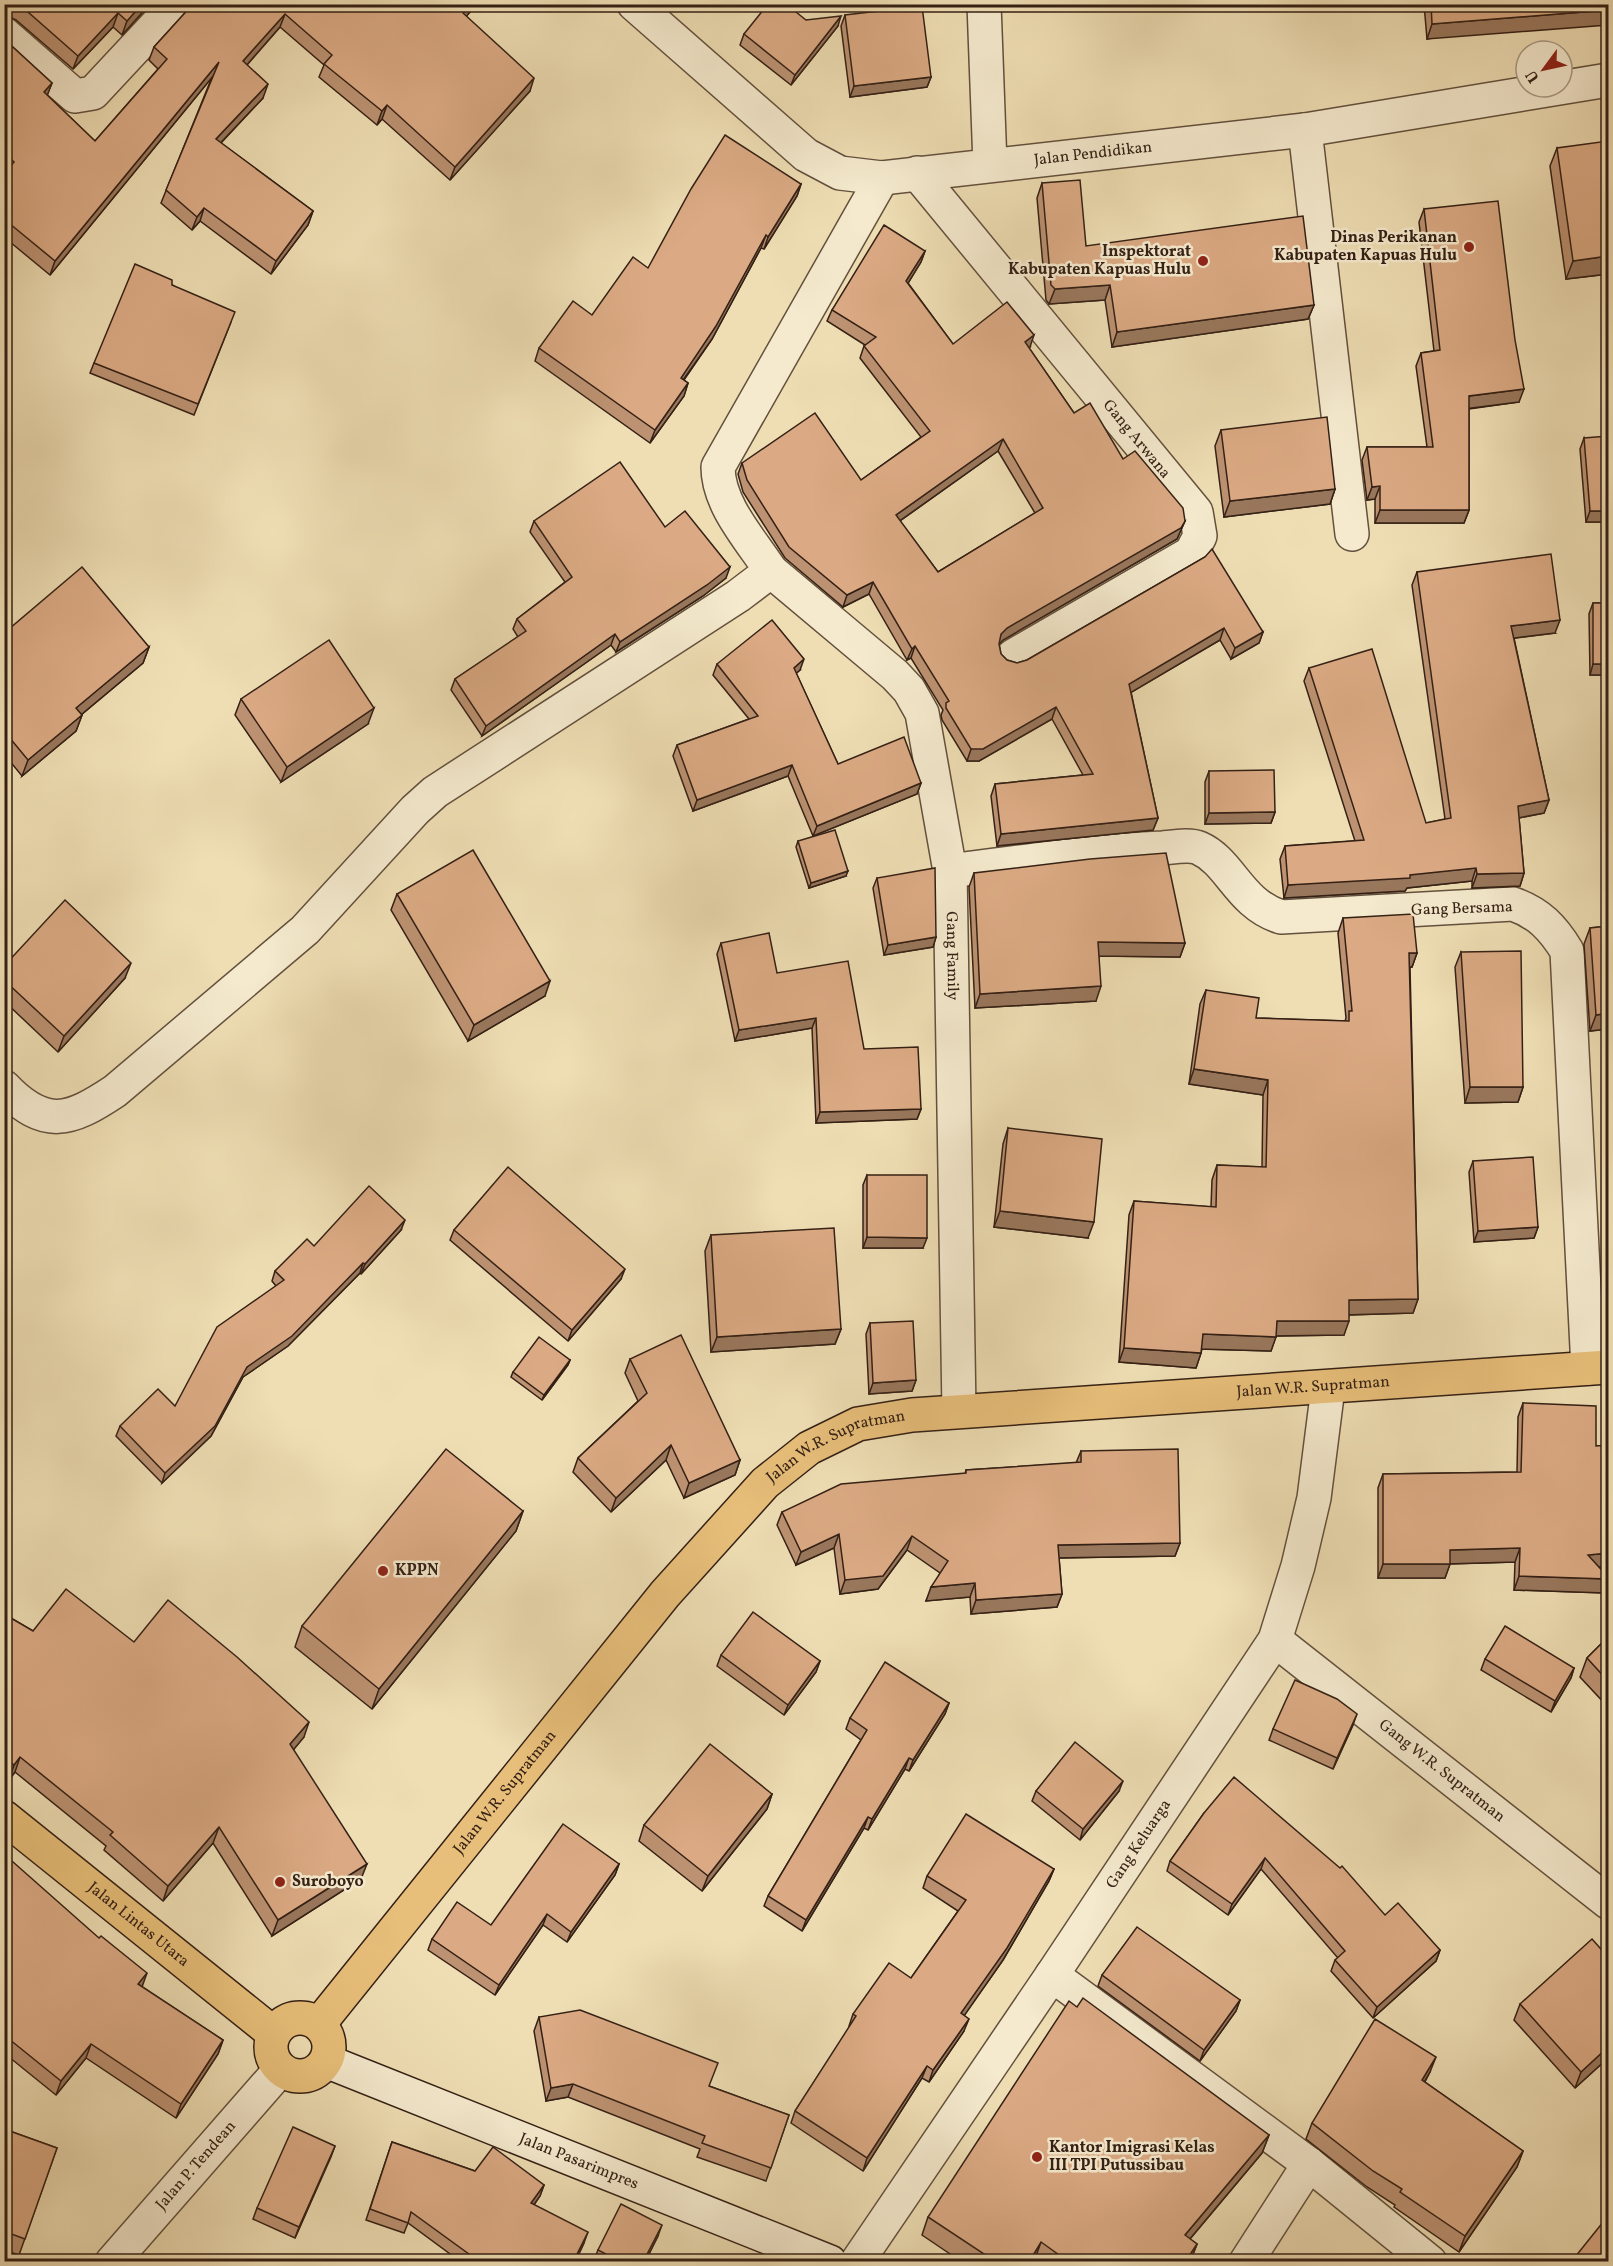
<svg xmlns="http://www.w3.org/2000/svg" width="1613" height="2266" viewBox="0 0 1613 2266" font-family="Vollkorn,serif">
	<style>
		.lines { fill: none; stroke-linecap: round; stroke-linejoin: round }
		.street-casing { stroke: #63503d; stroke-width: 36 }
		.secondary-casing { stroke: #342015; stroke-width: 36 }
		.highway-casing { stroke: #342015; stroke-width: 36 }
		.street { stroke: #f5eace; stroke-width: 33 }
		.secondary { stroke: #f5eace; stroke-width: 33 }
		.highway { stroke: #e8bf7a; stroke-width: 33 }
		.wall { fill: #bc9272; stroke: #342015; stroke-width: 1.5; fill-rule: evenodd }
		.shaded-wall { fill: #99775c; stroke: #342015; stroke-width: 1.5 }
		.building { fill: #dbaa84; stroke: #342015; stroke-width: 1.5; fill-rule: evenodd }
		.poi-dot { fill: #8f2418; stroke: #f5eace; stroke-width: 2 }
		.labels { text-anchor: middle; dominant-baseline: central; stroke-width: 5; stroke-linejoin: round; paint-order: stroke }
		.street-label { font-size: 16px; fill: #342015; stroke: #f5eace }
		.poi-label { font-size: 16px; font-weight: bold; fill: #342015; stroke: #f5eace; text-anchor: start }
	</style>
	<rect width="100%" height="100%" fill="#efdeb4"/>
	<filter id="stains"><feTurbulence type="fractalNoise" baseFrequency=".00333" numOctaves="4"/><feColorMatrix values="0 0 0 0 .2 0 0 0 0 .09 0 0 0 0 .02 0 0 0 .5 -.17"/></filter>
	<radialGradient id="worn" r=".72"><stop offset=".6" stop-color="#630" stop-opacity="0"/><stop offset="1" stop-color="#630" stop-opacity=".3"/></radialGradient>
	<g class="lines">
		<defs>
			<g id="street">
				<path id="s1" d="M634 4 806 155 840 173 882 178 1305 130 1608 80"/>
				<path d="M984 4 990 165"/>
				<path d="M4 34 75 96 93 93 176 4"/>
				<path d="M1305 130 1352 534"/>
				<path id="s2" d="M917 173 1196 512 1200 536 1191 553 1013 656"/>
				<path id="s3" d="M771 571 895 675 909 690 922 713 950 871 959 1411"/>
				<path d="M950 871C1021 862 1092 851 1163 848 1173 847 1190 844 1199 848 1231 862 1238 903 1281 917L1513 904C1539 913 1553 928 1567 951L1588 1368"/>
				<path d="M4 1087C45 1130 70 1121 115 1091L305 930 415 810 435 792 738 596 771 571C751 540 718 505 718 467L882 178"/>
				<path id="s4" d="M1275 1640 1608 1902"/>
				<path d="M1052 1975 1309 2164"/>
				<path id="s5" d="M112 2262 280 2070"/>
				<path id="s6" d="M857 2262 1052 1975 1275 1640 1298 1566 1314 1498 1328 1388"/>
				<path d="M1246 2262 1309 2164 1430 2262"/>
			</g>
			<g id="secondary">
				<path id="s7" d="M326 2061 830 2262"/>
			</g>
			<g id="highway">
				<path id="s8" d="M4 1817 273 2033"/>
				<circle cx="300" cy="2047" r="29"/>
				<path id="s9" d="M319 2024 665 1594 765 1483 809 1448 858 1424 912 1415 1608 1367"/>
			</g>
		</defs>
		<use href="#street" class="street-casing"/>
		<use href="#secondary" class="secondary-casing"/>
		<use href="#highway" class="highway-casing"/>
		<use href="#street" class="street"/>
		<use href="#secondary" class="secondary"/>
		<use href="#highway" class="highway"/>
	</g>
	<g class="wall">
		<path d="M4 4H150L122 35 113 27 73 69 16 20 7 16Z"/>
		<path d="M193 4 470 12 466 16 530 91 450 180 382 119 377 125 319 77 324 65 280 27 247 65 263 98 221 143 313 211 308 225 271 274 200 221 192 230 161 203 212 77 50 275 4 237V174L6 172 4 171V39L52 83 47 95 95 141 158 69 149 60 154 47Z"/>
		<path d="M1424 4H1608L1427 39Z"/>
		<path d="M845 15 931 77 927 87 850 97 841 26Z"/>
		<path d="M806 20 838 26 791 85 740 45 744 34Z"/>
		<path d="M1557 148 1608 274 1566 279 1550 166Z"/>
		<path d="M1042 183 1086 246 1314 305 1308 319 1112 347 1105 300 1049 304 1046 300 1037 198Z"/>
		<path d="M801 184 797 196 764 249 761 248 712 339 684 380 688 383 684 396 650 443 535 361 539 348 592 315 648 268Z"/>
		<path d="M1424 209 1519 402 1469 409V510L1464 523H1375V499L1367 500 1362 460 1367 447H1427L1416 366 1421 353 1434 351 1419 222Z"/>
		<path d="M925 251 921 262 908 283 953 344 1030 347 1029 348 1074 413 1123 459 1185 521 1177 539 1003 640 999 644 1001 654 1007 660 1017 663 1027 660 1205 557 1263 632 1259 643 1231 659 1220 640 1131 692 1158 818 1153 830 997 846 991 796 995 784 1083 775 1052 719 979 761H967L942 720 941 715 943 710 911 658 907 660 869 594 843 607 785 558 743 492 738 474 742 463 861 480 921 437 860 358 864 346 865 345 827 321 832 310ZM998 451 1035 513 938 572 900 521Z"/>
		<path d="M172 285 231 322 194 415 90 373 94 363Z"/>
		<path d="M1221 430 1335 489 1330 504 1224 517 1215 446Z"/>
		<path d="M1584 438 1608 522H1586L1580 449Z"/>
		<path d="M534 521 665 527 726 578 703 596 616 652 611 645 482 736 451 690 455 679 518 637 513 629 517 619 565 582 530 532Z"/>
		<path d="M1417 572 1555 633 1514 638 1549 800 1544 813 1519 818 1524 873 1520 886 1472 888V881L1407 888 1405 891 1284 898 1280 859 1285 846 1355 841 1304 681 1309 668 1426 823 1445 819 1412 585Z"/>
		<path d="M1593 603H1608V675H1590L1589 614Z"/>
		<path d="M10 628 149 647 143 663 81 715H82L76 731 22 776 4 754V630Z"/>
		<path d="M717 664 800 670 796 673 838 764 921 783 917 794 813 836 788 776 693 811 673 756 677 745 749 719 713 675Z"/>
		<path d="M241 699 368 724 281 782 235 715Z"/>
		<path d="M1209 771 1275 812 1271 823 1205 824V782Z"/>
		<path d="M798 841 846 876 809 888 796 847Z"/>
		<path d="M974 873 1185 943 1180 957 1099 956 1096 1001 975 1008 969 887Z"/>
		<path d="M877 878 936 937 933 947 884 955 873 888Z"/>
		<path d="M397 894 545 996 468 1041 391 910Z"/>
		<path d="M1343 918 1417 953 1412 967H1410L1418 1299 1413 1313 1349 1315 1344 1335 1276 1336 1271 1351 1202 1349 1201 1353 1196 1368 1119 1362 1129 1215 1134 1201 1211 1207 1212 1180 1217 1165 1262 1167 1263 1095 1189 1084 1200 1004 1206 990 1256 1018 1345 1021 1346 1018 1338 933Z"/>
		<path d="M1608 926V1029L1590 1031 1584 944 1590 928Z"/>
		<path d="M721 943 777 973 864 1049 921 1109 917 1119 816 1123 812 1028 735 1041 717 954Z"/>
		<path d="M1461 952 1523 1087 1518 1102 1465 1103 1455 967Z"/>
		<path d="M4 966 125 978 58 1052 4 1001Z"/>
		<path d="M1008 1128 1088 1238 994 1227 1003 1144Z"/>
		<path d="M1473 1161 1538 1227 1534 1238 1474 1242 1469 1172Z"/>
		<path d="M867 1175 923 1248H863V1185Z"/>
		<path d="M401 1230 361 1274 360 1273 288 1346 243 1377 211 1436 162 1483 116 1436 120 1426 175 1406 276 1286 272 1281 275 1271 314 1246Z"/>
		<path d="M454 1230 621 1279 568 1341 450 1240Z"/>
		<path d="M711 1235 841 1329 835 1344 711 1352 705 1251Z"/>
		<path d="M870 1323 916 1380 912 1391 869 1394 866 1334Z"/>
		<path d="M630 1359 740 1460 735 1475 684 1498 666 1460 611 1512 573 1472 578 1458 638 1401 625 1373Z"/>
		<path d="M570 1360 568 1365 542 1400 511 1377 513 1372Z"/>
		<path d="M1523 1403 1596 1446 1608 1445V1566L1600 1567 1605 1593 1514 1590 1515 1562 1450 1564 1445 1578H1378V1488L1383 1474 1517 1472 1518 1417Z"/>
		<path d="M1081 1451 1180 1543 1175 1556 1059 1558 1062 1594 1057 1607 971 1614 970 1597 926 1601 940 1573 907 1550 878 1589 840 1594 834 1548 796 1565 777 1525 782 1512 965 1474 966 1470 1076 1463Z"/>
		<path d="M523 1511 516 1531 372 1709 295 1647 302 1626Z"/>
		<path d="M4 1614 33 1631 134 1642 304 1737 293 1750 361 1879 272 1936 213 1843 163 1901 104 1850 106 1846 15 1772 9 1780 4 1777Z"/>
		<path d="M1608 1637V1707L1580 1677 1587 1658Z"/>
		<path d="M721 1655 820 1661 816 1672 784 1715 717 1666Z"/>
		<path d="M1485 1659 1574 1668 1571 1678 1551 1712 1481 1670Z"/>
		<path d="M949 1703 945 1714 909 1771 905 1769 868 1830 864 1828 802 1931 764 1906 768 1896 861 1740 846 1729 850 1718Z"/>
		<path d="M1353 1725 1333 1769 1269 1740 1273 1729Z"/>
		<path d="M1036 1791H1119L1080 1840 1032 1801Z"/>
		<path d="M772 1794 767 1809 702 1891 639 1841 644 1825Z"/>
		<path d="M1204 1813 1385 1915 1440 1950 1436 1961 1373 2018 1331 1971 1335 1960 1338 1958 1261 1869 1228 1915 1167 1871 1170 1861Z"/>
		<path d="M4 1854 142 1987 223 2040 218 2054 176 2118 86 2058 56 2095 4 2053Z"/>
		<path d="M619 1864 615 1875 567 1942 543 1925 495 1995 428 1950 432 1939 491 1925Z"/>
		<path d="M1054 1869 1049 1881 1003 1960 964 2015V2031L929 2082 922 2078 863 2171 791 2123 795 2111 850 2027 849 2026 853 2014 911 1978 958 1911 923 1888 927 1876Z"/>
		<path d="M1102 1975 1240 2000 1236 2011 1200 2061 1098 1986Z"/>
		<path d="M1520 2004 1608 2058 1575 2088 1514 2020Z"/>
		<path d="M539 2017 709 2086 789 2115 766 2181 697 2157 700 2149 568 2097 546 2101 534 2031Z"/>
		<path d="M1430 2072 1425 2082 1523 2151 1517 2167 1459 2252 1394 2207 1395 2205 1367 2187 1306 2139 1312 2123Z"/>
		<path d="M4 2129 57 2148 19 2255 4 2250Z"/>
		<path d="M1269 2135 1262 2153 1190 2239 1197 2244 1190 2262H1036L1035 2260 1034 2262H962L922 2235 928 2217Z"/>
		<path d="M392 2142 475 2171 544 2185 540 2196 534 2205 584 2243 575 2262H461L408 2223 404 2233 366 2220Z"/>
		<path d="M335 2146 295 2238 253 2219 257 2208Z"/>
		<path d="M658 2236 645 2262H596L594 2260 598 2250Z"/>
	</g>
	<g class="shaded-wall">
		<path d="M4 4H11L7 16H4Z"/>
		<path d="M142 4H150L122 35 127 21Z"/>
		<path d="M470 4H473L470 12 458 26 463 13Z"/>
		<path d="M1608 10V25L1427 39 1432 24Z"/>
		<path d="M118 13 113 27 73 69 78 56Z"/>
		<path d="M285 14 280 27 238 75 243 61Z"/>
		<path d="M841 16 838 26 791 85 795 75Z"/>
		<path d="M219 62 214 75 50 275 55 261Z"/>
		<path d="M931 77 927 87 850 97 854 86Z"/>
		<path d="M534 78 530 91 450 180 455 167Z"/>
		<path d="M52 83 47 96 44 92Z"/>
		<path d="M268 84 263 98 211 153 216 139Z"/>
		<path d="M387 105 382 119 377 125 382 111Z"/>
		<path d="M801 184 797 196 764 249 768 237Z"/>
		<path d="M204 208 200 221 192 230 197 217Z"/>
		<path d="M313 211 308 225 271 274 276 261Z"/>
		<path d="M766 235 761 248 712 339 676 390 681 378Z"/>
		<path d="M925 251 921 262 902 293 906 281Z"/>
		<path d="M1608 256V274L1566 279 1573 261Z"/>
		<path d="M1110 285 1105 300 1049 304 1055 289Z"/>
		<path d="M1314 305 1308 319 1112 347 1117 332Z"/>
		<path d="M1034 335 1030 347 1021 354 1025 342Z"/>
		<path d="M688 383 684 396 650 443 655 430Z"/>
		<path d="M1524 389 1519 402 1464 409 1469 396Z"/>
		<path d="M1003 439 998 451 891 527 896 515Z"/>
		<path d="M1380 486 1375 499 1367 500 1372 487Z"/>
		<path d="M1335 489 1330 504 1224 517 1230 501Z"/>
		<path d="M1380 510H1469L1464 523H1375Z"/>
		<path d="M1590 511H1608V522H1586Z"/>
		<path d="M1185 521 1177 539 1003 640 997 646 1001 634 1007 628Z"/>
		<path d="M730 567 726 578 703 596 616 652 620 642Z"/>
		<path d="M873 582 869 594 843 607 847 595Z"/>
		<path d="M1560 620 1555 633 1507 639 1511 626Z"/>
		<path d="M1224 628 1220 640 1125 696 1129 684Z"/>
		<path d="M1263 632 1259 643 1231 659 1235 648Z"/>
		<path d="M615 634 611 645 482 736 486 726Z"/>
		<path d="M915 646 911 658 907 660 912 649Z"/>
		<path d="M149 647 143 663 70 724 76 708Z"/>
		<path d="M804 659 800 670 790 679 794 668Z"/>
		<path d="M1593 664H1608V675H1590Z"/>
		<path d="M1056 707 1052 719 979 761H967L971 749Z"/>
		<path d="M374 708 368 724 281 782 287 767Z"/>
		<path d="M82 715 76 731 22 776 28 760Z"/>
		<path d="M792 765 788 776 693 811 697 800Z"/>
		<path d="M921 783 917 794 813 836 817 826Z"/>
		<path d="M1549 800 1544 813 1513 819 1518 806Z"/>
		<path d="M1275 812 1271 823 1205 824 1209 813Z"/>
		<path d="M1158 818 1153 830 997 846 1001 834Z"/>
		<path d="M1476 868 1472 881 1407 888 1405 891 1284 898 1288 885Z"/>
		<path d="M848 871 846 876 809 888 811 883Z"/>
		<path d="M1524 873 1520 886 1472 888 1477 874Z"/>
		<path d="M936 937 933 947 884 955 888 945Z"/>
		<path d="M1098 942 1185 943 1180 957 1093 956Z"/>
		<path d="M1409 953H1417L1412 967H1404Z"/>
		<path d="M131 963 125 978 58 1052 64 1036Z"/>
		<path d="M550 981 545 996 468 1041 474 1025Z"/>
		<path d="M1101 986 1096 1001 975 1008 980 994Z"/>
		<path d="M1608 1013V1029L1590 1031 1596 1015Z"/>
		<path d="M816 1018 812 1028 735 1041 739 1030Z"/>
		<path d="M1194 1069 1268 1080 1263 1095 1189 1084Z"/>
		<path d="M1470 1087H1523L1518 1102 1465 1103Z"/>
		<path d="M921 1109 917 1119 816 1123 820 1112Z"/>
		<path d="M1000 1211 1094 1222 1088 1238 994 1227Z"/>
		<path d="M405 1220 401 1230 361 1274 365 1264Z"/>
		<path d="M1538 1227 1534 1238 1474 1242 1478 1231Z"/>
		<path d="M867 1237 927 1238 923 1248H863Z"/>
		<path d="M363 1263 360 1273 288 1346 243 1377 211 1436 162 1483 165 1473 247 1367Z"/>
		<path d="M625 1269 621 1279 568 1341 572 1330Z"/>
		<path d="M1418 1299 1413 1313 1344 1315 1349 1300Z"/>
		<path d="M1277 1321H1349L1344 1335 1271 1336Z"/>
		<path d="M841 1329 835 1344 711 1352 717 1337Z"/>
		<path d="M1203 1334 1276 1337 1271 1351 1198 1349Z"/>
		<path d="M1124 1348 1201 1353 1196 1368 1119 1362Z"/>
		<path d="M570 1360 568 1365 542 1400 544 1395Z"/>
		<path d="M916 1380 912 1391 869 1394 873 1383Z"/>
		<path d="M671 1445 666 1460 611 1512 616 1498Z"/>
		<path d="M740 1460 735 1475 684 1498 689 1483Z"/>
		<path d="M523 1511 516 1531 372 1709 379 1689Z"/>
		<path d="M839 1534 834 1548 796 1565 801 1552Z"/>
		<path d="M912 1536 907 1550 878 1589 840 1594 845 1580Z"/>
		<path d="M1180 1543 1175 1556 1053 1558 1058 1545Z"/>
		<path d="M1520 1548 1515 1562 1445 1564 1450 1550Z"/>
		<path d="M1608 1553V1566L1583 1569 1588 1555Z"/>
		<path d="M1383 1564H1450L1445 1578H1378Z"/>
		<path d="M1519 1576 1608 1579V1583L1605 1593 1514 1590Z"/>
		<path d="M975 1583 970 1597 926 1601 931 1587Z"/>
		<path d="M1062 1594 1057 1607 971 1614 976 1600Z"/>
		<path d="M820 1661 816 1672 784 1715 788 1705Z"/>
		<path d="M1574 1668 1571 1678 1551 1712 1555 1701Z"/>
		<path d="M949 1703 945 1714 909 1771 913 1760Z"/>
		<path d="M1357 1714 1353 1725 1333 1769 1337 1758Z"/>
		<path d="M309 1722 304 1737 285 1760 290 1744Z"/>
		<path d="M20 1757 15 1772 9 1780 14 1765Z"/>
		<path d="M909 1758 905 1769 868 1830 872 1819Z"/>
		<path d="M1123 1781 1119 1791 1080 1840 1083 1829Z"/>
		<path d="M772 1794 767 1809 702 1891 708 1876Z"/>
		<path d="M868 1817 864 1828 802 1931 806 1920Z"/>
		<path d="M219 1827 213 1843 163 1901 168 1886Z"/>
		<path d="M1265 1858 1261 1869 1228 1915 1232 1904Z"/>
		<path d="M367 1864 361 1879 272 1936 278 1920Z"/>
		<path d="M619 1864 615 1875 567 1942 571 1932Z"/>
		<path d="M1054 1869 1049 1881 1003 1960 957 2026 961 2013Z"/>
		<path d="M547 1914 543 1925 495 1995 499 1985Z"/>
		<path d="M1440 1950 1436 1961 1373 2018 1377 2007Z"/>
		<path d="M147 1973 142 1987 138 1984Z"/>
		<path d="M1240 2000 1236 2011 1200 2061 1204 2050Z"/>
		<path d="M969 2019 964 2031 929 2082 933 2070Z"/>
		<path d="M223 2040 218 2054 176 2118 181 2104Z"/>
		<path d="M91 2044 86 2058 56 2095 61 2081Z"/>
		<path d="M1608 2047V2058L1575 2088 1581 2072Z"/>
		<path d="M1436 2057 1430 2072 1416 2096 1422 2080Z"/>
		<path d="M927 2066 922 2078 863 2171 867 2158Z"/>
		<path d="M573 2084 568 2097 546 2101 551 2088Z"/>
		<path d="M1269 2135 1262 2153 1178 2253 1185 2235Z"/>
		<path d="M335 2146 331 2157 295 2238 299 2227Z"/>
		<path d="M1523 2151 1517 2167 1459 2252 1465 2236Z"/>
		<path d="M544 2185 540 2196 527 2214 531 2203Z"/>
		<path d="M662 2225 658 2236 645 2262H643Z"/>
		<path d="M588 2232 584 2243 575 2262H573Z"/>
		<path d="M1041 2242 1034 2262H1029Z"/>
		<path d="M1197 2244 1190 2262H1185Z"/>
	</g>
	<g class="building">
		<path d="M17 4H142L127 21 118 13 78 56 21 6Z"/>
		<path d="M193 4H470L463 13 534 78 455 167 387 105 382 111 324 64 332 55 285 14 243 61 268 84 216 139 313 211 276 261 204 208 197 217 166 190 219 62 55 261 4 219V174L14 162 4 152V39L52 83 44 92 95 141 167 59 154 47Z"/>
		<path d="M768 4H786L806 20 841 16 795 75 744 34Z"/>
		<path d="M1431 4H1608V10L1432 24Z"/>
		<path d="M922 6 931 77 854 86 845 15Z"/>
		<path d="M725 135 801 184 768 237 766 235 716 326 681 378 688 383 655 430 539 348 573 301 592 315 633 257 648 268 691 189Z"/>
		<path d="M1608 141V256L1573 261 1557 148Z"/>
		<path d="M1080 180 1086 246 1303 216 1314 305 1117 332 1110 285 1055 289 1051 285 1042 183Z"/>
		<path d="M1498 201 1515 340 1524 389 1469 396V510H1380V486L1372 487 1367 447H1433L1421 353 1440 350 1424 209Z"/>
		<path d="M884 225 925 251 906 281 953 344 1007 302 1034 335 1025 342 1074 413 1090 403 1123 459 1135 451 1183 508 1185 521 1181 528 1007 628 1001 634 999 644 1001 654 1007 660 1017 663 1027 660 1205 557 1212 549 1263 632 1235 648 1224 628 1129 684 1158 818 1001 834 995 784 1093 774 1056 707 983 749H971L946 708V703L949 701 915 646 912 649 873 582 847 595 789 547 747 480 742 463 815 413 861 480 930 431 864 346 876 337 832 310ZM1003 439 1043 508 938 572 896 515Z"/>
		<path d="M135 264 172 280V285L235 312 198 404 94 363Z"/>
		<path d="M1327 417 1335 489 1230 501 1221 430Z"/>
		<path d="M1608 436V511H1590L1584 438Z"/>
		<path d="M620 462 665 527 685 511 730 567 707 585 620 642 615 634 486 726 455 679 526 631 517 619 572 577 534 521Z"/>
		<path d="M1551 554 1560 620 1511 626 1549 800 1518 806 1524 873 1477 874 1476 868 1410 875V878L1288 885 1285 846 1364 840 1309 668 1372 649 1426 823 1451 818 1417 572Z"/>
		<path d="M82 567 149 647 76 708 82 715 28 760 4 731V630L8 627 10 628Z"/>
		<rect x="1593" y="603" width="15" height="61"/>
		<path d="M772 620 804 659 794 668 838 764 904 737 921 783 817 826 792 765 697 800 677 745 758 716 717 664Z"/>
		<path d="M329 640 374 708 287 767 241 699Z"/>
		<path d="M1274 770 1275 812 1209 813V771Z"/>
		<path d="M835 830 848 871 811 883 798 841Z"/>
		<path d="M473 850 550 981 474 1025 397 894Z"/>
		<path d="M1166 853 1185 943 1098 942 1101 986 980 994 974 873 1090 859Z"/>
		<path d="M935 868 936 937 888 945 877 878Z"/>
		<path d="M65 900 131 963 64 1036 4 980V966Z"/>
		<path d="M1413 914 1417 953H1409L1418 1299 1349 1300V1321H1277L1276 1337 1203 1334 1201 1353 1124 1348 1134 1201 1216 1207 1217 1165 1266 1167 1268 1080 1194 1069 1206 990 1259 998 1256 1018 1349 1021V1011H1352L1343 918Z"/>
		<path d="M1608 926V1013L1596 1015 1590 928Z"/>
		<path d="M769 933 777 973 848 961 864 1049 918 1047 921 1109 820 1112 816 1018 739 1030 721 943Z"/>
		<path d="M1521 951 1523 1087H1470L1461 952Z"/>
		<path d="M1008 1128 1102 1139 1094 1222 1000 1211Z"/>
		<path d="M1533 1157 1538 1227 1478 1231 1473 1161Z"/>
		<path d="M508 1167 625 1269 572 1330 454 1230Z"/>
		<path d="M867 1175H927V1238L867 1237Z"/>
		<path d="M369 1186 405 1220 365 1264 363 1263 292 1336 247 1367 215 1426 165 1473 120 1426 158 1389 175 1406 217 1327 284 1280 275 1271 307 1239 314 1246Z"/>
		<path d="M834 1228 841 1329 717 1337 711 1235Z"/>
		<path d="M913 1321 916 1380 873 1383 870 1323Z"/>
		<path d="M681 1335 740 1460 689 1483 671 1445 616 1498 578 1458 647 1393 630 1359Z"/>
		<path d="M539 1337 570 1360 544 1395 513 1372Z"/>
		<path d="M1523 1403 1596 1406V1446L1608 1445V1553L1588 1555 1608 1577V1579L1519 1576 1520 1548 1450 1550V1564H1383V1474L1521 1472Z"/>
		<path d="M446 1449 523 1511 379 1689 302 1626Z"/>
		<path d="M1178 1449 1180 1543 1058 1545 1062 1594 976 1600 975 1583 931 1587 948 1561 912 1536 883 1576 845 1580 839 1534 801 1552 782 1512 841 1484 966 1473V1470L1081 1462V1451Z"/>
		<path d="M66 1589 134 1642 168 1600 237 1657 309 1722 290 1744 367 1864 278 1920 219 1827 168 1886 110 1835 113 1832 20 1757 14 1765 4 1757V1614L33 1631Z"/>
		<path d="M753 1612 820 1661 788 1705 721 1655Z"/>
		<path d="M1505 1626 1574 1668 1555 1701 1485 1659Z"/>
		<path d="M1608 1637V1681L1587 1658Z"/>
		<path d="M885 1662 949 1703 913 1760 909 1758 872 1819 868 1817 806 1920 768 1896 867 1730 850 1718Z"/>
		<path d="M1295 1680 1337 1699 1357 1714 1337 1758 1273 1729Z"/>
		<path d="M1075 1742 1123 1781 1083 1829 1036 1791Z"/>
		<path d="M710 1744 772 1794 708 1876 644 1825Z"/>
		<path d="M1234 1777 1340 1868 1342 1866 1385 1915 1398 1903 1440 1950 1377 2007 1335 1960 1345 1951 1265 1858 1232 1904 1170 1861 1204 1813Z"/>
		<path d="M966 1814 1054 1869 1007 1948 961 2013 969 2019 933 2070 927 2066 867 2158 795 2111 856 2016 853 2014 889 1963 911 1978 966 1900 927 1876Z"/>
		<path d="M563 1824 619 1864 571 1932 547 1914 499 1985 432 1939 457 1902 491 1925Z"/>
		<path d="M4 1854 99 1938 101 1936 147 1973 138 1984 223 2040 181 2104 91 2044 61 2081 4 2035Z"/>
		<path d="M1137 1927 1240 2000 1204 2050 1102 1975Z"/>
		<path d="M1592 1939 1608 1957V2047L1581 2072 1520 2004Z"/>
		<path d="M1083 1998 1269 2135 1185 2235 1197 2244 1185 2262H1069L1041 2242 1029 2262H996L928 2217 1069 2001 1077 2007Z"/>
		<path d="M580 2010 718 2063 709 2086 789 2115 771 2168 702 2143 705 2136 573 2084 551 2088 539 2017Z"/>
		<path d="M1375 2019 1436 2057 1422 2080 1523 2151 1465 2236 1400 2192 1402 2189 1373 2171 1312 2123Z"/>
		<path d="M293 2127 335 2146 299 2227 257 2208Z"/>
		<path d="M4 2129 57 2148 25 2239 6 2232 4 2237Z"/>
		<path d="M392 2142 475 2171 493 2147 544 2185 531 2203 588 2232 573 2262H480L411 2212 408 2223 370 2209Z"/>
		<path d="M621 2204 662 2225 643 2262H621L598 2250Z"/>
		<path d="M1608 2216V2262H1571Z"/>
	</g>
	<g class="poi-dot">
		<circle cx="1469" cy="247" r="6"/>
		<circle cx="1203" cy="261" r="6"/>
		<circle cx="383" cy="1571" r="6"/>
		<circle cx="280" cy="1882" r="6"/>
		<circle cx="1037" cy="2157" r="6"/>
	</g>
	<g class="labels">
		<g class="street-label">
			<text stroke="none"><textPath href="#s1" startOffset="522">Jalan Pendidikan</textPath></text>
			<text stroke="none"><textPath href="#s2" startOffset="345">Gang Arwana</textPath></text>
			<text transform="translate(1462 909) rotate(-2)">Gang Bersama</text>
			<text stroke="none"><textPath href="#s3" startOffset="454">Gang Family</textPath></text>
			<text stroke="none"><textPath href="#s9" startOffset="1269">Jalan W.R. Supratman</textPath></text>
			<text stroke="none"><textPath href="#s9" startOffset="783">Jalan W.R. Supratman</textPath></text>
			<text stroke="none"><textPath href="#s4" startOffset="212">Gang W.R. Supratman</textPath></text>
			<text stroke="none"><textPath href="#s9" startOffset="297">Jalan W.R. Supratman</textPath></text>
			<text stroke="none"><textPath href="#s6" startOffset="504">Gang Keluarga</textPath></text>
			<text stroke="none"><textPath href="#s8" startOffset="172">Jalan Lintas Utara</textPath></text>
			<text stroke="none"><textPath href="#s7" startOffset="272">Jalan Pasarimpres</textPath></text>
			<text stroke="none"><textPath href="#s5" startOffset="128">Jalan P. Tendean</textPath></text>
		</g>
		<g class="poi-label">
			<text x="1457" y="238" text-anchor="end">Dinas Perikanan<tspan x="1457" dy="18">Kabupaten Kapuas Hulu</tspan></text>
			<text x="1191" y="252" text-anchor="end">Inspektorat<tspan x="1191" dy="18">Kabupaten Kapuas Hulu</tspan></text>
			<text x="395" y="1571">KPPN</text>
			<text x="292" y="1882">Suroboyo</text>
			<text x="1049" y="2148">Kantor Imigrasi Kelas<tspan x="1049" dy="18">III TPI Putussibau</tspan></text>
		</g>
	</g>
	<rect width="1613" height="2266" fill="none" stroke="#efdeb4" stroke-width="24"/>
	<rect x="6" y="6" width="1601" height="2254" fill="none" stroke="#342015" stroke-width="3"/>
	<rect x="12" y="12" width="1589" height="2242" fill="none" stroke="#342015" stroke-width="1.5"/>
	<g transform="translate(1544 69) rotate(237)"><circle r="28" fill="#f5eace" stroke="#a89984" stroke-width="1.5"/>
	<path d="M0-4.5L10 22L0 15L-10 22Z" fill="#8f2418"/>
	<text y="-9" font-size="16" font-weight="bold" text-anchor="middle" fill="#342015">U</text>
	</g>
	<rect width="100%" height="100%" filter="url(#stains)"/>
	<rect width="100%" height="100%" fill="url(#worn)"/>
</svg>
